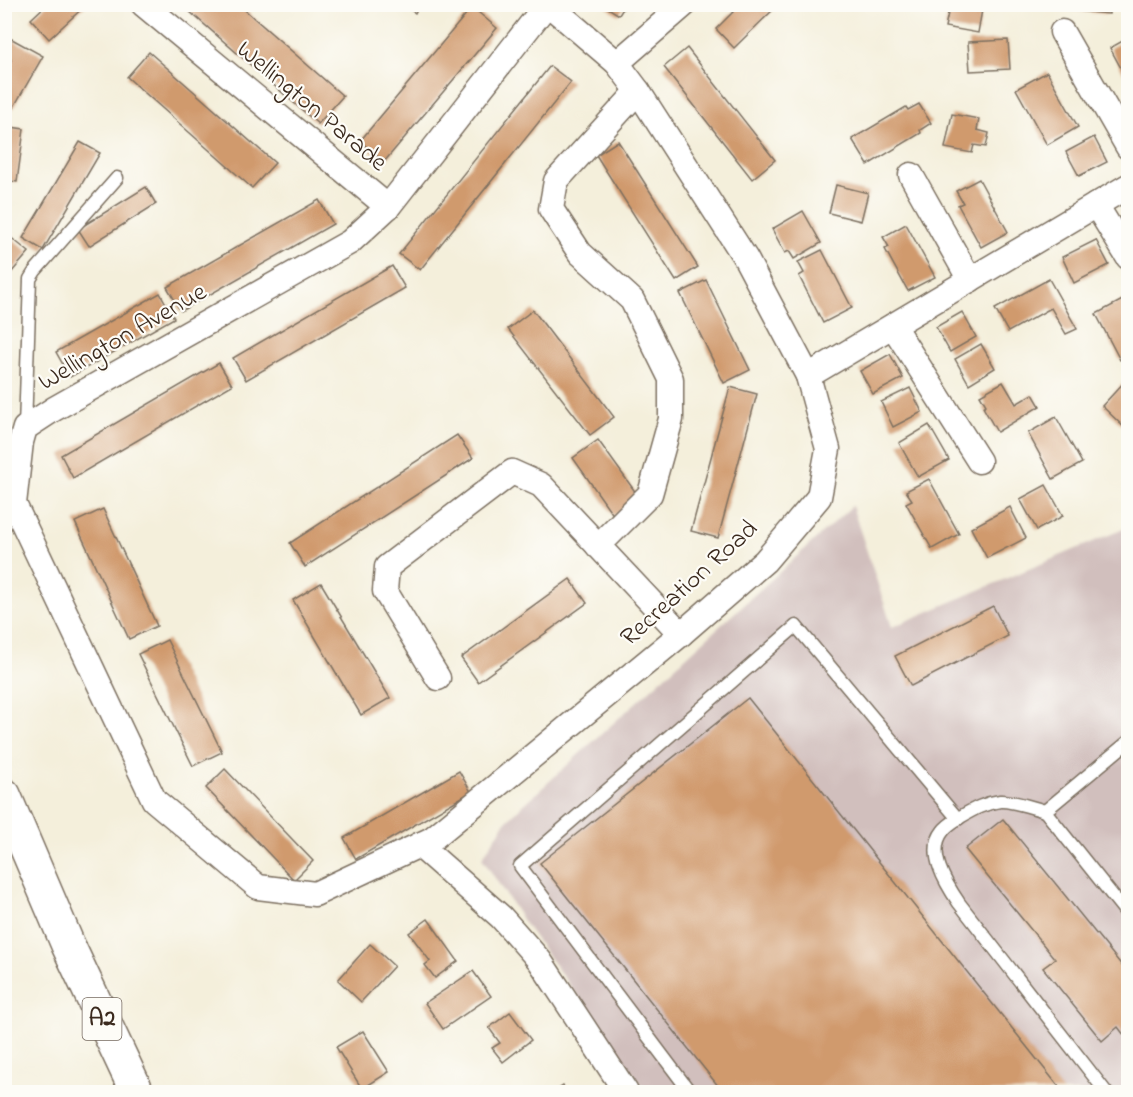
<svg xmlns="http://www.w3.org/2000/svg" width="1133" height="1097" viewBox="0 0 1133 1097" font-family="'Indie Flower',sans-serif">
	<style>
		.industrial { fill: #d1bfbd }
		.building { fill: #d09a6d }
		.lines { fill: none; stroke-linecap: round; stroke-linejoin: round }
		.service-casing { stroke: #7c6f60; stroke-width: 15 }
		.minor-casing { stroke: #7c6f60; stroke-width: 27 }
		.primary-casing { stroke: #7c6f60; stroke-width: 36 }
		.service { stroke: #fff; stroke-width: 12 }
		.minor { stroke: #fff; stroke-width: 24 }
		.primary { stroke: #fff; stroke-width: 33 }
		.labels { text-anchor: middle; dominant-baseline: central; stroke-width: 4.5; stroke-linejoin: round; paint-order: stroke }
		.shield { fill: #fdfcf7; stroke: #75695f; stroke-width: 1.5 }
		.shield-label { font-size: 24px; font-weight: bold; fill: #3b2a1e }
		.street-label { font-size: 26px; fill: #3b2a1e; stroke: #fdfcf7 }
	</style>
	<rect width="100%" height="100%" fill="#fdfcf7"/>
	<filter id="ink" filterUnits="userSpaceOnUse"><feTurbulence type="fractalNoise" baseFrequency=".0167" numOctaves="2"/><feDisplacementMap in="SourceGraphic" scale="12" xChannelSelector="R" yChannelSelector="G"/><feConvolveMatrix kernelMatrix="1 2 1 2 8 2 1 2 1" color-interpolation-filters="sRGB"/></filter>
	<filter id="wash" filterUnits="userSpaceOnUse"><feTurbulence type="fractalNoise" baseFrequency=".008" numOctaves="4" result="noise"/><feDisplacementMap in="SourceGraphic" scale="24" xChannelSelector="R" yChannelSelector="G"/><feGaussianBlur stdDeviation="1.35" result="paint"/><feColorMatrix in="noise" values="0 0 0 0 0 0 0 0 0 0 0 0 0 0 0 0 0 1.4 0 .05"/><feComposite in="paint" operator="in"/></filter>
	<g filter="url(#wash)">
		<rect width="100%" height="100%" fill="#f4efdb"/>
		<path class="industrial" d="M852 506 892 627 1128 527V1092H647L527 927 482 858 507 820Z"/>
		<g id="blocks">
			<g class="building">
				<path d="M47 4H87L49 39 31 19Z"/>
				<path d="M181 4H238L343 96 318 124Z"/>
				<path d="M401 4H420L415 13Z"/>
				<path d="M602 4H626L619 15Z"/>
				<path d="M741 4H779L734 48 716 29Z"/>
				<path d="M950 4H983L978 33 945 27Z"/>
				<path d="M1057 4H1109V14L1057 9Z"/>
				<path d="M472 7 497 28 384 162 360 141Z"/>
				<path d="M1128 38V81L1110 48Z"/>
				<path d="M12 39 43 56 12 110 4 106V72L11 60 4 57V51Z"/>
				<path d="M1008 40 1010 69 970 71 968 42Z"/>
				<path d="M687 48 775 160 752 179 664 67Z"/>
				<path d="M149 52 275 163 252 188 127 77Z"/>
				<path d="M550 66 571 82 420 270 399 254Z"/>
				<path d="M1047 72 1078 127 1047 145 1016 89Z"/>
				<path d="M919 104 931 123 920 130 921 133 868 165 852 139 906 107 908 110Z"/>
				<path d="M952 114 979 119 977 130 989 133 986 147 974 145 972 153 945 148Z"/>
				<path d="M4 126 24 129 17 182 4 180Z"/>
				<path d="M1094 137 1107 162 1079 176 1066 152Z"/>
				<path d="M618 141 698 267 676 281 596 155Z"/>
				<path d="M80 142 100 153 43 250 23 238Z"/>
				<path d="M979 179 1008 232 981 247 958 205 963 203 956 191Z"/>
				<path d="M836 185 868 193 861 221 829 213Z"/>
				<path d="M146 187 156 204 89 246 78 229Z"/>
				<path d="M319 200 333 224 181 311 167 287Z"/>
				<path d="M803 211 821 243 794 259 789 251 785 253 772 229Z"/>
				<path d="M906 224 935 277 908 291 885 249 889 247 883 237Z"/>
				<path d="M4 232 29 252 11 273 4 267Z"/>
				<path d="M1096 240 1109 265 1074 283 1062 257Z"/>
				<path d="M822 250 852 308 823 323 799 276 804 273 798 262Z"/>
				<path d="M392 266 405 288 246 380 233 358Z"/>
				<path d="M1049 279 1077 329 1066 334 1051 308 1008 332 995 309Z"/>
				<path d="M706 280 750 370 724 383 680 293Z"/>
				<path d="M160 293 174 318 70 377 56 352Z"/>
				<path d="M1128 297V356L1120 360 1096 314Z"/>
				<path d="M533 310 614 417 590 435 508 329Z"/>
				<path d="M962 312 976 337 950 352 936 327Z"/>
				<path d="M981 344 995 368 969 384 955 359Z"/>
				<path d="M890 354 903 378 873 394 860 371Z"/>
				<path d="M219 363 232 385 73 478 61 455Z"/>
				<path d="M1127 379 1128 381V431L1102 406Z"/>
				<path d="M1003 382 1016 404 1033 394 1040 406 997 432 983 407 986 405 980 395Z"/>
				<path d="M730 387 757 394 718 538 691 531Z"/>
				<path d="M910 388 922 412 893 427 881 402Z"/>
				<path d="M1056 417 1082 463 1053 479 1028 433Z"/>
				<path d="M929 425 949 460 918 477 899 443Z"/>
				<path d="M457 435 473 458 305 567 290 543Z"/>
				<path d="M598 440 639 497 614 516 573 458Z"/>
				<path d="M929 479 959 534 932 549 906 503 912 500 906 491Z"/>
				<path d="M1046 485 1063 516 1037 530 1020 499Z"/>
				<path d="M1010 507 1026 538 987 558 971 528Z"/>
				<path d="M103 509 157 626 129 639 75 522Z"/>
				<path d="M570 579 587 603 478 682 461 658Z"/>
				<path d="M321 583 390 698 361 715 293 600Z"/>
				<path d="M993 606 1008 636 911 686 895 656Z"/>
				<path d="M167 640 222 752 193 766 138 654Z"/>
				<path d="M748 698 1063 1092H723L540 863Z"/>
				<path d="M225 769 313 861 294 880 206 788Z"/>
				<path d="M459 771 471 792 356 859 344 838Z"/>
				<path d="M1003 819 1128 973V1040L1118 1027 1102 1041 1043 968 1055 959 965 849Z"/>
				<path d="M428 919 458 961 435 978 425 965 430 961 409 933Z"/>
				<path d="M370 944 394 966 361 1002 338 980Z"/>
				<path d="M473 971 491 996 443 1029 425 1003Z"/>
				<path d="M510 1012 531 1040 503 1062 492 1048 500 1043 489 1028Z"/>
				<path d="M363 1031 389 1072 362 1089 336 1047Z"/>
				<path d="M563 1086 569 1092H554Z"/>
			</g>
		</g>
	</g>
	<g filter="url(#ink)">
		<use href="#blocks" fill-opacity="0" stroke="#7c6f60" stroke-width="1.5"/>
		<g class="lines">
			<defs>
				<g id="service">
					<path d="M25 428 30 279 35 271 117 178"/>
					<path d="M1128 742 1045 811 1128 915"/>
					<path d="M1045 811C1033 808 1012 800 1000 801 985 803 974 809 962 816 956 820 947 825 943 831 926 852 946 884 959 903L1106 1092"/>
					<path d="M690 1092 520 866 796 626 958 819"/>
				</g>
				<g id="minor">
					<path d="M143 4 388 207"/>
					<path d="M547 4 388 207 350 242 54 409 25 428 21 442 14 504 154 800 258 887 315 894 432 839 681 634 765 561 819 497 828 449 808 376 746 259 638 91 617 63 548 4"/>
					<path d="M1062 32 1128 147"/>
					<path d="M617 63 685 4"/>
					<path d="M911 175 970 280"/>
					<path d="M1096 205 1128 257"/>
					<path d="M893 326 979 461"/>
					<path d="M808 376 1128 186"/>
					<path d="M598 546 650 494 671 419V379L632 300 580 253 551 209 556 181 638 91"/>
					<path d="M438 678 385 591 387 567 512 472 541 485 681 634"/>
					<path d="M419 845 501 917 540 961 626 1092"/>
				</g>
				<path id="primary" d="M4 795 68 945 137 1092"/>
			</defs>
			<use href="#service" class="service-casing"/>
			<use href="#minor" class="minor-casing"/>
			<use href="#primary" class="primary-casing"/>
			<use href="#service" class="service"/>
			<use href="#minor" class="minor"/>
			<use href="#primary" class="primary"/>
		</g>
	</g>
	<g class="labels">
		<rect class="shield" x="82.5" y="998" width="39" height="42" rx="4.5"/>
		<g class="shield-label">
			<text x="102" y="1019">A2</text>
		</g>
		<g class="street-label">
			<text transform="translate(311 107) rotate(40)">Wellington Parade</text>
			<text transform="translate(123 338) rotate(-30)">Wellington Avenue</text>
			<text transform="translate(690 584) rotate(-42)">Recreation Road</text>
		</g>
	</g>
	<rect width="1133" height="1097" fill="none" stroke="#fdfcf7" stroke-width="24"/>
</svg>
